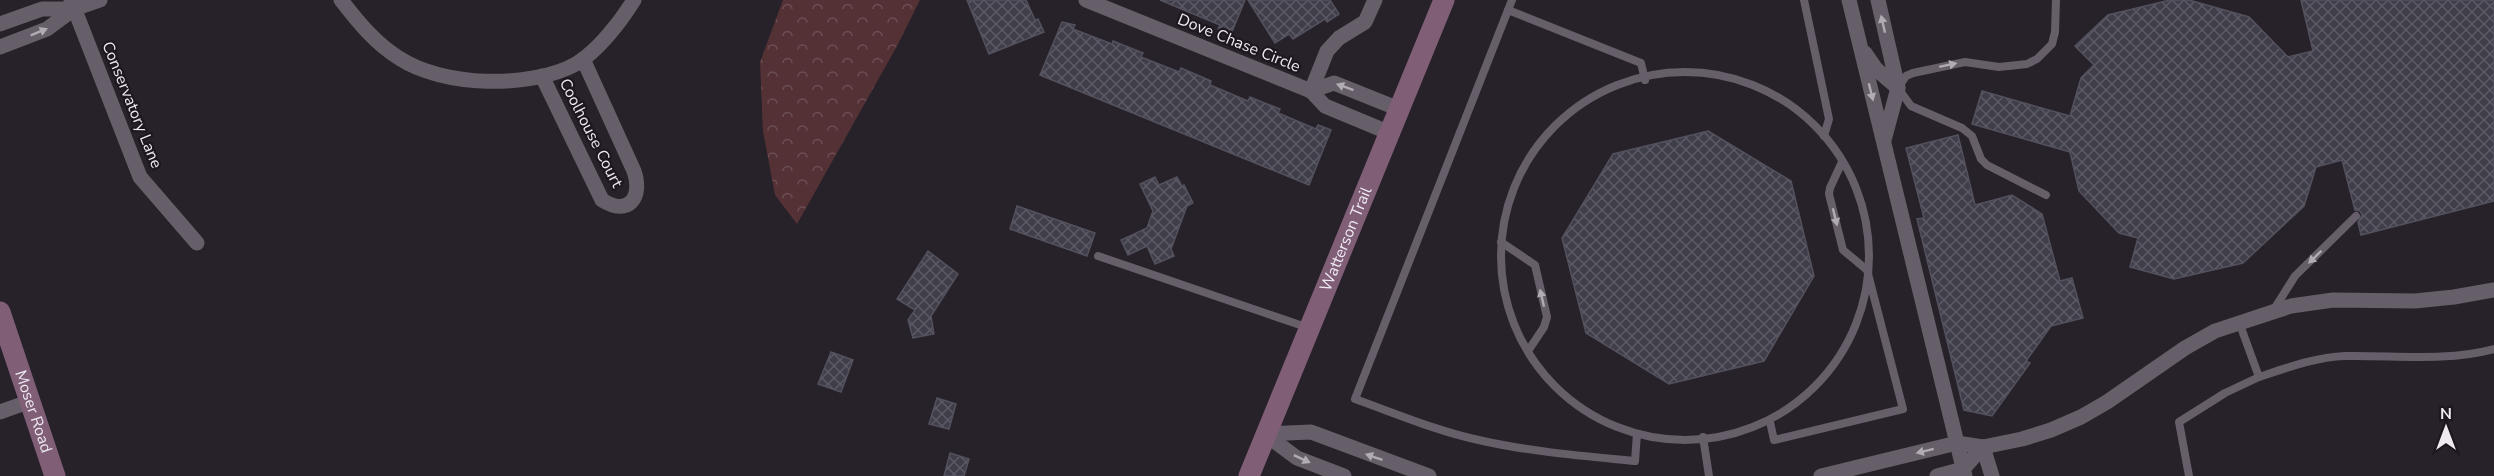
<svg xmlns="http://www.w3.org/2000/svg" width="2494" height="476" viewBox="0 0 2494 476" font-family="'Nunito Sans',sans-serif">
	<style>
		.forest { fill: url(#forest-crowns) }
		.building { fill: url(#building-cross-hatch); stroke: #53515d; stroke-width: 1.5 }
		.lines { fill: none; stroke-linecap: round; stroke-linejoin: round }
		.lane { stroke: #665e69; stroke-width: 8 }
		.street { stroke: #665e69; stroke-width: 15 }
		.secondary { stroke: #7f5e76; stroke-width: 21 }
		.oneway { fill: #b1abb3 }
		.labels { text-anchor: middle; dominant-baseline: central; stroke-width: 4.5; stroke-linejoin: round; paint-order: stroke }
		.street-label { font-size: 16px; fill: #eeeaf0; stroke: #1e1720 }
	</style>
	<defs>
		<pattern id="forest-crowns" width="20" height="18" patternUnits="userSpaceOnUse" patternTransform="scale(1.5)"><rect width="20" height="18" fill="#533135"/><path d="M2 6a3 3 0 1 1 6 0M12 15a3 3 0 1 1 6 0" fill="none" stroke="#6c4f53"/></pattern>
		<pattern id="building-cross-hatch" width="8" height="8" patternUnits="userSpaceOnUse" patternTransform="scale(1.5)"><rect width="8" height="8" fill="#403e49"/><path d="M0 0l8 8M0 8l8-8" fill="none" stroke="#5c5a64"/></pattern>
	</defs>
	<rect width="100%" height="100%" fill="#272129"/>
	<path class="forest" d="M783 0H920L897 46 797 224 775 195 763 131 760 62Z"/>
	<g class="building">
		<path d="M967 0H1026L1035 20 1038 19 1044 32 989 54Z"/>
		<path d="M1160 0H1245L1231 34 1218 29 1220 25Z"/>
		<path d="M1248 0H1330L1339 14 1327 22 1325 19 1293 39 1289 34 1275 43Z"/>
		<path d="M2170 0H2189L2249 17 2288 57 2313 51 2301 0H2494V201L2361 235 2358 222 2362 215 2360 211 2355 210 2342 160 2316 167 2304 206 2243 263 2174 279 2130 267 2138 238 2119 233 2079 191 2070 152 1972 124 1982 91 2070 116 2081 78 2094 65 2075 46 2108 15Z"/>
		<path d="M1062 22 1075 25 1073 29 1112 44 1113 41 1143 53 1141 57 1179 72 1181 68 1211 81 1210 85 1248 101 1250 97 1262 102 1280 109 1278 113 1316 129 1318 125 1331 130 1309 185 1040 75Z"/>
		<path d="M1708 131 1791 181 1814 276 1764 361 1669 384 1586 333 1562 238 1613 154Z"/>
		<path d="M1958 135 1975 205 2012 195 2042 214 2060 281 2072 278 2083 318 2051 326 2026 361 2030 363 1992 416 1964 410 1917 219 1924 218 1906 148Z"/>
		<path d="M1155 177 1159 185 1177 177 1182 186 1184 185 1193 203 1187 206 1171 249 1174 256 1155 264 1147 246 1128 255 1121 240 1147 228 1153 211 1140 184Z"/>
		<path d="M1017 206 1095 233 1087 256 1010 229Z"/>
		<path d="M928 251 958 274 931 316 934 334 913 338 908 320 915 310 897 299Z"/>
		<path d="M831 352 853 360 841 392 818 384Z"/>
		<path d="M937 398 956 404 949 429 929 424Z"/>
		<path d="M950 453 969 459 964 476H944Z"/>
	</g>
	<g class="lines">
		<g class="lane">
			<path d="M1512 0 1355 399C1397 414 1439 432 1483 441 1533 452 1584 456 1635 461L1637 434"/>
			<path d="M1804 0 1829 119 1824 136"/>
			<path d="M1508 10 1641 63 1645 80"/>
			<circle cx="1685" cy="256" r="184"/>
			<path d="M2046 195 1987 165 1981 159 1972 136 1962 128 1911 106 1898 88 1906 76 1913 73 1965 62 1999 67 2027 64 2037 59 2052 44 2055 32 2056 0"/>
			<path d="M1501 242 1535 265 1547 317 1544 327 1528 351"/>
			<path d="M1098 256 1309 328"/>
			<path d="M2273 311 2295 276 2356 216"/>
			<path d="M2239 322 2259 377C2286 368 2316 357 2345 356 2396 355 2444 362 2494 349"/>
			<path d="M1770 422 1774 440 1903 409 1867 270 1843 250 1829 194 1830 188 1842 162"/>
			<path d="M1703 437 1709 476"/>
			<path d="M2189 476 2179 422 2225 393 2259 377"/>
		</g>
		<g class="street">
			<path d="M71 0 140 177 197 243"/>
			<path d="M341 0C358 22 375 43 399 58 443 87 530 89 576 64 598 51 621 21 634 0"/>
			<path d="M1086 0 1311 91 1327 51 1339 38 1365 22 1375 0"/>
			<path d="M1849 0 1965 476"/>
			<path d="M1878 0 1898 88 1884 140"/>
			<path d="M0 24 42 9H74"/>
			<path d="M0 47 47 29 74 9 100 0"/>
			<path d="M1865 53 1876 69 1898 88"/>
			<path d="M542 76 602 200C629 217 643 197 634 171L583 59"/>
			<path d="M1390 133 1325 106 1311 91 1334 83 1399 109"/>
			<path d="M0 412 31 401"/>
			<path d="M1265 434 1311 432 1429 476"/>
			<path d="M1265 434 1297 458 1344 476"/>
			<path d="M1983 447 1992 476"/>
			<path d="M1821 476 1957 443 1983 447 2022 439 2051 430 2081 417 2107 402 2185 348 2215 331 2291 306 2333 300 2415 301 2454 297 2494 290"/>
			<path d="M1937 476 1963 469 1983 447"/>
		</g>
		<g class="secondary">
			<path id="s1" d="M0 312 55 476"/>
			<path id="s2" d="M1249 476 1444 0"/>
		</g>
	</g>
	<defs><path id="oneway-solid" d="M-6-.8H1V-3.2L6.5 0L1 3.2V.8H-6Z" transform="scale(1.5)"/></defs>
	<g class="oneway">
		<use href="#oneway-solid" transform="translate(1883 24) rotate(-103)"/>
		<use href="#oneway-solid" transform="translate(39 32) rotate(-22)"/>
		<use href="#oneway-solid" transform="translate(1948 65) rotate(-12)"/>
		<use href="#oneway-solid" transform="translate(1345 87) rotate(-160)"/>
		<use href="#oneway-solid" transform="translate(1871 92) rotate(76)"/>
		<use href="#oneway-solid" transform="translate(1835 217) rotate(76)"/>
		<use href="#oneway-solid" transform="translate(2315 257) rotate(136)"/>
		<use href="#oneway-solid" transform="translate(1542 298) rotate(-103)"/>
		<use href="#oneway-solid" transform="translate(1925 451) rotate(166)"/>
		<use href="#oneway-solid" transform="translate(1374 457) rotate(-161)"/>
		<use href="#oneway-solid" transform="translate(1302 459) rotate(25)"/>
	</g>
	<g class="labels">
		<g class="street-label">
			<text transform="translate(1239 43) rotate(22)">Dove Chase Circle</text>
			<text transform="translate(132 105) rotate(68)">Conservatory Lane</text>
			<text transform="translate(591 133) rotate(63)">Coolhouse Court</text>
			<text stroke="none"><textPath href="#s2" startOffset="256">Watterson Trail</textPath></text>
			<text stroke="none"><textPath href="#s1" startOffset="105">Moser Road</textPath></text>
		</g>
	</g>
	<g transform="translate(2446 428)" stroke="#1e1720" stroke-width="4.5" paint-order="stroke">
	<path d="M0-4.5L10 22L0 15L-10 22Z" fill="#eeeaf0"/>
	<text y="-9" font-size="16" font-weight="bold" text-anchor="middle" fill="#eeeaf0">N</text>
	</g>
</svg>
